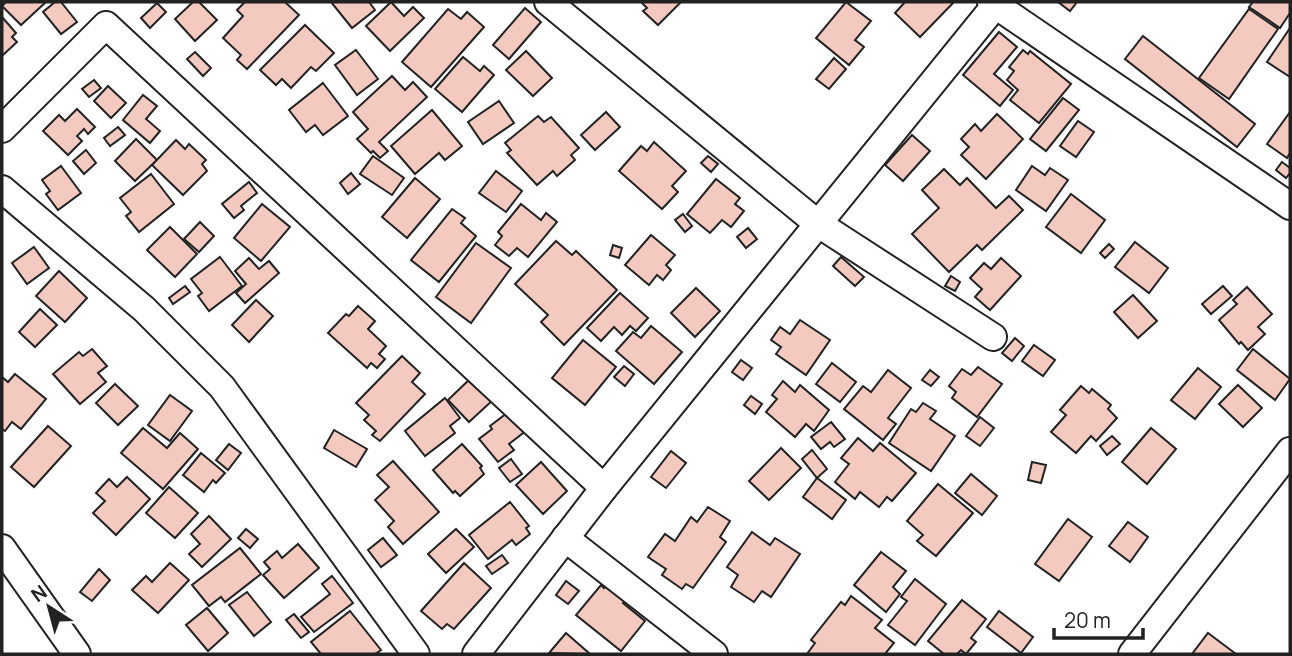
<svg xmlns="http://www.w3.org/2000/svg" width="1292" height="656" viewBox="0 0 1292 656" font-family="Manrope,sans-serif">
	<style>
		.building { fill: #f3c9c0; stroke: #222; stroke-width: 2 }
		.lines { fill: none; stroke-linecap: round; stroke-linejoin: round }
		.minor-casing { stroke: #222; stroke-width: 30 }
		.minor { stroke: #fff; stroke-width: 26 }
	</style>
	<rect width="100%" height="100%" fill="#fff"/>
	<g class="building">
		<path d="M6 2H46L21 25 2 6Z"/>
		<path d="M55 2H61L77 22 61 34 43 12Z"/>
		<path d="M193 2H199L217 20 195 41 175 19Z"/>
		<path d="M245 2H285L299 15 247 69 237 60 241 55 223 38 243 16 237 10Z"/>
		<path d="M331 2H369L375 10 352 28Z"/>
		<path d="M391 2 404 16 413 7 424 18 390 51 366 26Z"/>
		<path d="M641 2H679L680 3 658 25 643 11 647 8Z"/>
		<path d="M846 2 871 21 855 40 864 47 849 65 816 38Z"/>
		<path d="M905 2H954L920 37 895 13Z"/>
		<path d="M1058 2H1077L1070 11Z"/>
		<path d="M1253 2H1290V13L1280 28 1249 7Z"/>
		<path d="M157 3 166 12 150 28 141 18Z"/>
		<path d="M525 8 541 22 509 59 493 45Z"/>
		<path d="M448 9 461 19 467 12 484 27 431 87 402 62Z"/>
		<path d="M1249 9 1278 29 1229 99 1199 78Z"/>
		<path d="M2 17 16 33 12 37 17 42 2 56Z"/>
		<path d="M305 25 334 53 316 71 311 67 291 88 282 79 276 85 260 70Z"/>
		<path d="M1290 28V77L1267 62Z"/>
		<path d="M999 32 1017 47 994 74 1013 90 1000 106 963 75Z"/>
		<path d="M1143 36 1255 124 1237 147 1125 59Z"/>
		<path d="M356 50 378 79 357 95 335 65Z"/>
		<path d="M1023 50 1028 54 1030 51 1071 84 1039 123 1010 100 1018 90 1007 80 1014 71 1009 67Z"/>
		<path d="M526 51 552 78 533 96 506 70Z"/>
		<path d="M195 52 211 68 203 76 187 59Z"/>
		<path d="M463 57 480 71 484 66 494 75 462 112 435 89Z"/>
		<path d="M834 58 846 69 829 89 816 79Z"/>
		<path d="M392 76 405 90 413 82 427 97 379 142 388 151 380 158 373 151 371 153 357 139 368 129 353 112Z"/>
		<path d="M94 80 101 88 89 97 82 89Z"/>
		<path d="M323 83 348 116 323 135 315 125 306 132 289 110Z"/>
		<path d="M108 86 126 103 111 118 94 101Z"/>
		<path d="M143 95 157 106 146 119 160 131 150 143 123 120Z"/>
		<path d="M1063 98 1079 110 1046 151 1030 139Z"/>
		<path d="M499 101 514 123 483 144 468 122Z"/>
		<path d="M77 109 95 127 88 134 84 129 77 136 82 141 68 155 43 131 59 115 65 121Z"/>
		<path d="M432 110 462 146 445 160 439 153 415 174 391 146Z"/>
		<path d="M606 112 620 127 595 150 581 135Z"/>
		<path d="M1290 112V153L1287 158 1267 144Z"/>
		<path d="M997 114 1023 139 986 179 961 155 969 147 961 139 975 124 981 131Z"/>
		<path d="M538 116 544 122 551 117 579 148 571 155 575 160 557 176 553 171 537 185 507 153 511 150 505 143Z"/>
		<path d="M1078 121 1094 132 1076 157 1060 146Z"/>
		<path d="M118 127 125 135 110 146 104 138Z"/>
		<path d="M912 135 930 151 903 181 885 165Z"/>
		<path d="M136 139 157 160 135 181 115 161Z"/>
		<path d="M176 140 185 149 189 144 206 160 202 164 207 171 183 195 152 165Z"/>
		<path d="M654 142 686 171 672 186 678 192 662 209 619 171 641 146 647 151Z"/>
		<path d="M86 150 96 163 84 174 73 161Z"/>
		<path d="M373 156 404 178 392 195 360 174Z"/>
		<path d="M708 156 718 164 711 172 701 163Z"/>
		<path d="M1282 162 1290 168V173L1286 178 1276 170Z"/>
		<path d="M61 166 81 193 58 210 46 194 50 191 42 180Z"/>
		<path d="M1032 166 1045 175 1050 168 1068 180 1046 211 1016 190Z"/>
		<path d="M944 169 960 185 967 178 996 208 1009 196 1023 210 982 250 977 245 949 272 912 234 939 208 922 190Z"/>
		<path d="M496 171 522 191 506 212 479 193Z"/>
		<path d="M351 173 360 184 348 194 340 183Z"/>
		<path d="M151 174 174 204 139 232 126 216 131 212 120 198Z"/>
		<path d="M415 178 440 199 407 238 382 217Z"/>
		<path d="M716 179 740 198 735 204 744 211 731 227 722 220 710 233 687 214Z"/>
		<path d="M249 182 257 193 241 206 244 210 234 218 222 204Z"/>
		<path d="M1071 194 1105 220 1081 253 1046 227Z"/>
		<path d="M262 204 290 227 261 261 234 238Z"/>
		<path d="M521 204 541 220 546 213 557 222 528 257 517 248 509 256 495 245 502 236 498 232Z"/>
		<path d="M452 209 465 218 461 223 476 236 439 282 411 260Z"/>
		<path d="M683 214 692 226 685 232 675 220Z"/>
		<path d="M200 222 214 236 199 252 184 239Z"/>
		<path d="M170 227 197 254 175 277 147 250Z"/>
		<path d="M748 228 757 239 746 248 737 237Z"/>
		<path d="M651 235 675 255 666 265 671 270 663 280 657 275 649 285 625 265Z"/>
		<path d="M556 241 572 255 576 251 617 290 564 345 541 322 548 315 515 284Z"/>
		<path d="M1135 242 1168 268 1149 293 1115 267Z"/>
		<path d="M476 243 511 268 471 323 436 297Z"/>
		<path d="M1109 244 1114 249 1105 258 1100 253Z"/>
		<path d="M613 245 622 248 619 258 610 255Z"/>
		<path d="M34 247 49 268 27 284 12 263Z"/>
		<path d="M220 257 242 286 209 311 198 296 202 293 191 279Z"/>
		<path d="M841 257 864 277 855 286 833 266Z"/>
		<path d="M249 258 259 269 269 261 279 273 245 303 236 293 246 284 235 271Z"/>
		<path d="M1001 258 1021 276 990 310 975 297 982 289 970 278 984 263 991 269Z"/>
		<path d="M59 271 87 298 65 322 36 296Z"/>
		<path d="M951 276 960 282 955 291 945 286Z"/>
		<path d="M185 286 190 292 173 304 169 298Z"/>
		<path d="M1223 286 1232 296 1211 314 1202 304Z"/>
		<path d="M1247 287 1272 314 1258 327 1265 334 1248 350 1241 342 1239 344 1219 320 1237 304 1233 300Z"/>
		<path d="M696 288 720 311 695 337 671 313Z"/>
		<path d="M620 293 648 318 636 331 630 326 622 335 614 327 601 341 587 328Z"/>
		<path d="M1133 295 1157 321 1138 338 1114 312Z"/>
		<path d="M256 300 273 316 249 342 232 325Z"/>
		<path d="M358 306 375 321 368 329 386 346 379 354 385 359 377 368 371 363 367 368 328 333 346 314 349 316Z"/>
		<path d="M40 309 57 325 35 347 19 332Z"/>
		<path d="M800 320 830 340 806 375 776 354 781 347 771 340 780 327 790 334Z"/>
		<path d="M651 326 682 352 654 384 616 351 633 332 641 338Z"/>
		<path d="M1015 338 1024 346 1012 361 1002 353Z"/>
		<path d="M583 340 616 367 585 405 552 378Z"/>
		<path d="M1034 345 1055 360 1043 376 1022 361Z"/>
		<path d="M92 349 107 366 98 373 106 382 80 404 53 374 79 352 83 356Z"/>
		<path d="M1253 349 1290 379 1275 400 1237 370Z"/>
		<path d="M402 356 420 373 412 382 425 394 380 441 372 435 376 431 364 420 369 415 356 403Z"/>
		<path d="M741 360 752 368 743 380 732 372Z"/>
		<path d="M832 363 856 382 840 402 816 384Z"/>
		<path d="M624 366 634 374 625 386 614 377Z"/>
		<path d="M978 367 1002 384 977 417 952 398 956 392 949 386 962 369 971 375Z"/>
		<path d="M1198 368 1221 387 1195 419 1171 400Z"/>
		<path d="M888 370 911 388 888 418 896 424 883 440 844 409 863 386 871 392Z"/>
		<path d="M930 370 939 377 931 386 922 380Z"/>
		<path d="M15 374 46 399 21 429 12 422 5 431 2 429V377L8 382Z"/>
		<path d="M473 376 494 399 469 422 448 400Z"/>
		<path d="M783 381 795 392 800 385 829 410 814 431 806 424 795 437 766 412 777 399 772 395Z"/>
		<path d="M115 384 138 406 118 425 96 403Z"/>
		<path d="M1238 385 1262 408 1243 427 1219 404Z"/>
		<path d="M1081 386 1089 393 1092 389 1111 405 1108 409 1117 418 1096 441 1091 436 1076 453 1051 432 1066 415 1060 410Z"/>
		<path d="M170 395 192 411 170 441 148 425Z"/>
		<path d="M751 396 762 404 755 414 744 405Z"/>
		<path d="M445 398 460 418 450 426 455 433 425 456 405 431Z"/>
		<path d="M923 403 936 411 930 419 955 436 931 471 889 443 911 409 916 412Z"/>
		<path d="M511 410 527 430 509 444 514 450 498 462 479 439 492 429 490 426Z"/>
		<path d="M980 417 994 428 980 446 966 436Z"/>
		<path d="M831 422 845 439 834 447 830 442 821 449 811 437Z"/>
		<path d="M48 426 71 446 34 487 11 467Z"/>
		<path d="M143 428 167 448 180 433 198 449 163 489 121 453Z"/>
		<path d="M1151 428 1176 449 1147 484 1122 462Z"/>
		<path d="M334 430 367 449 356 467 324 448Z"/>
		<path d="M1112 436 1120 444 1107 455 1100 446Z"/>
		<path d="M858 438 873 451 880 443 916 473 892 501 887 497 879 507 860 492 855 499 835 482 849 464 841 458Z"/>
		<path d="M229 444 241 453 228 470 216 460Z"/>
		<path d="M462 444 482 466 480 468 484 474 460 496 455 491 453 493 433 470Z"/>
		<path d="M781 448 801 468 769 500 749 481Z"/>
		<path d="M812 450 827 469 817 478 802 459Z"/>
		<path d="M671 451 686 463 666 488 651 477Z"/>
		<path d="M201 453 225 473 216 483 213 480 204 492 183 475Z"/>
		<path d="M511 459 522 474 510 482 499 468Z"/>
		<path d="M393 461 439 512 403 544 388 527 394 521 375 500 389 487 377 475Z"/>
		<path d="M541 462 567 491 543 514 516 485Z"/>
		<path d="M1032 462 1046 465 1041 483 1028 480Z"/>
		<path d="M971 474 997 496 982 515 955 493Z"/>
		<path d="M127 477 150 499 116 535 93 513 105 501 96 493 109 479 117 487Z"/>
		<path d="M817 478 846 500 832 519 803 497Z"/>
		<path d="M938 484 973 513 936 556 917 541 923 535 907 521Z"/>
		<path d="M169 487 198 513 175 538 146 513Z"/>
		<path d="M510 502 529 526 526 528 530 534 516 545 512 540 488 559 469 535Z"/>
		<path d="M708 507 730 521 720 537 726 542 693 588 686 584 682 589 662 575 666 569 648 557 665 534 675 541 691 517 697 522Z"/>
		<path d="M209 516 231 539 202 567 189 554 200 544 191 534Z"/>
		<path d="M1068 519 1092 537 1059 581 1035 564Z"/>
		<path d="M1128 522 1148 537 1130 562 1109 546Z"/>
		<path d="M246 529 258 539 250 548 238 538Z"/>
		<path d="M456 529 474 547 446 573 428 554Z"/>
		<path d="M752 532 770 545 775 538 800 554 771 597 762 591 754 602 731 587 738 575 727 567Z"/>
		<path d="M383 538 397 555 381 567 368 550Z"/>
		<path d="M298 544 319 568 284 598 263 575 270 569 264 562 277 551 282 558Z"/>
		<path d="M240 548 261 574 225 602 221 597 209 606 192 585Z"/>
		<path d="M881 552 906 571 893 587 900 594 886 612 854 585Z"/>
		<path d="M502 555 508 563 492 574 486 566Z"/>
		<path d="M170 563 189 580 158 613 132 590 146 576 152 582Z"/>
		<path d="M464 563 491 588 454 629 447 624 442 629 421 611Z"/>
		<path d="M99 569 110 580 92 601 80 592Z"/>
		<path d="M332 576 353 603 314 632 301 617 330 594 322 584Z"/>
		<path d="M915 579 946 604 915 645 888 625 907 601 901 597Z"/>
		<path d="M566 581 579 591 568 604 556 595Z"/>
		<path d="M609 583 627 598 623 603 645 621 621 651 576 615 601 585 604 588Z"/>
		<path d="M247 592 271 622 254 636 229 605Z"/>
		<path d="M851 596 882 620 875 628 894 643 885 654H807L815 643 811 640 841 602 845 605Z"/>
		<path d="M962 600 986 619 971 638 976 642 966 654 961 650 957 654H944L928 641Z"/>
		<path d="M207 608 228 633 208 651 186 625Z"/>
		<path d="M350 611 381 650 375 654H321L311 642Z"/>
		<path d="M999 611 1033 637 1021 653 987 627Z"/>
		<path d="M294 614 309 632 301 638 286 620Z"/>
		<path d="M566 633 590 654 549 653Z"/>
		<path d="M1208 633 1236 654H1192Z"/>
	</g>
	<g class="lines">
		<defs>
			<g id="minor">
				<path d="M548 2 817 223 993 337"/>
				<path d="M991 2 1290 206"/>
				<path d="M2 129 106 25 604 488"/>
				<path d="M2 189 144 309 222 387 416 654"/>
				<path d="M565 538 714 654"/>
				<path d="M2 548 77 654"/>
				<path d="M476 654 604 488 998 2"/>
				<path d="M1132 654 1290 451"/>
			</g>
		</defs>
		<use href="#minor" class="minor-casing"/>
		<use href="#minor" class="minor"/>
	</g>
	<rect width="1292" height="656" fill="none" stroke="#222222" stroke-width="7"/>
	<g transform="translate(49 607) rotate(324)" stroke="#ffffff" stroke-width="5" paint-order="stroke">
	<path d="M0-5L12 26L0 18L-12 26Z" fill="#222222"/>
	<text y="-10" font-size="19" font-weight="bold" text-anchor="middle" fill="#222222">N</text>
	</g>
	<path d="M1054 628v10h89v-10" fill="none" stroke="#222222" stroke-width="3.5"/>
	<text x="1064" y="628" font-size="21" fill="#222222" stroke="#ffffff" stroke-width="5" paint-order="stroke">20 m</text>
</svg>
